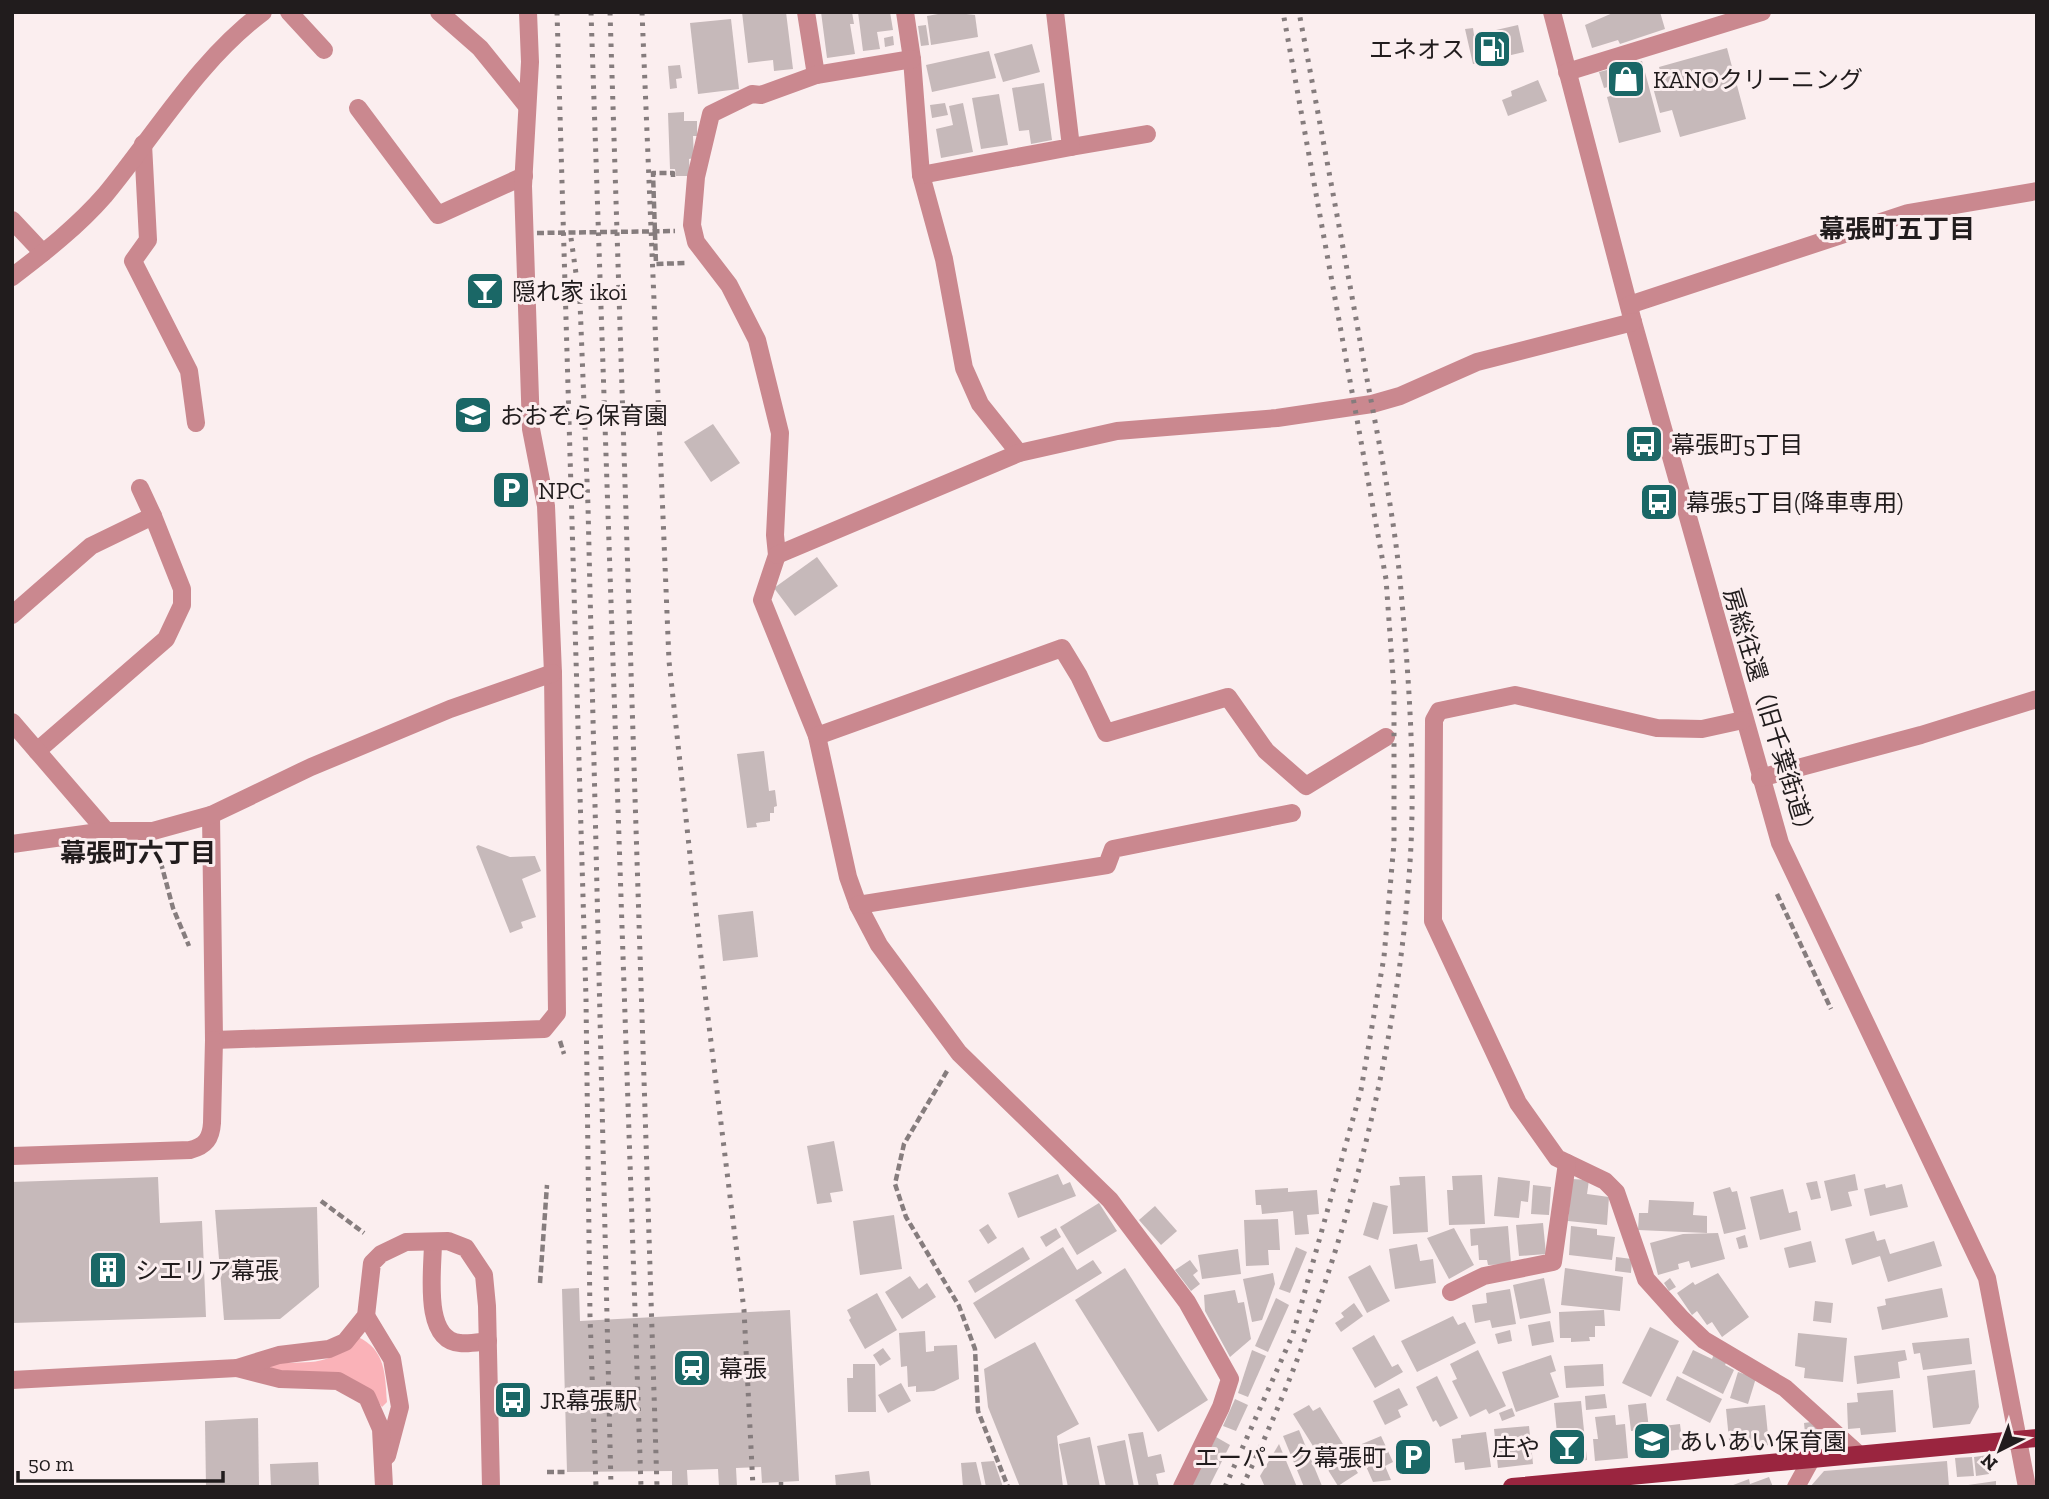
<svg xmlns="http://www.w3.org/2000/svg" width="2049" height="1499" viewBox="0 0 2049 1499" font-family="'Zilla Slab','Noto Sans JP',serif">
	<style>
		.green { fill: #fab2b8 }
		.building { fill: #c6b9ba }
		.lines { fill: none; stroke-linecap: round; stroke-linejoin: round }
		.path { stroke: #867d7e; stroke-width: 4.5; stroke-dasharray: 7 3.5; stroke-linecap: butt }
		.minor { stroke: #ca888f; stroke-width: 18 }
		.major { stroke: #9a253f; stroke-width: 18 }
		.rail { stroke: #857c7d; stroke-width: 5; stroke-dasharray: 3.5 7; stroke-linecap: butt }
		.path-bridge { stroke: #867d7e; stroke-width: 4.5; stroke-dasharray: 7 3.5; stroke-linecap: butt }
		.labels { text-anchor: middle; dominant-baseline: central; stroke-width: 6; stroke-linejoin: round; paint-order: stroke }
		.poi-label { font-size: 24px; fill: #211c1d; stroke: #fbeeef; text-anchor: start }
		.street-label { font-size: 24px; fill: #211c1d; stroke: #fbeeef }
		.neighbourhood-label { font-size: 26px; font-weight: bold; fill: #211c1d; stroke: #fbeeef }
	</style>
	<rect width="100%" height="100%" fill="#fbeeef"/>
	<path class="green" d="M358 1337C386 1350 385 1375 387 1402L382 1407C352 1362 320 1374 274 1372L270 1366 276 1363C312 1362 331 1366 358 1337Z"/>
	<g class="building">
		<path d="M742 12H786L793 69 774 71 773 60 748 63Z"/>
		<path d="M821 12H852L854 24H850L855 54 827 58Z"/>
		<path d="M858 12H890L893 30 877 32 880 49 863 51Z"/>
		<path d="M949 12 975 15 978 37 931 45 927 16Z"/>
		<path d="M1615 12H1660L1665 29 1620 44 1618 40 1592 48 1585 25Z"/>
		<path d="M731 19 739 89 698 94 690 23Z"/>
		<path d="M926 25 929 45 921 46 918 26Z"/>
		<path d="M1518 25 1524 52 1473 64 1465 29 1473 28 1474 35Z"/>
		<path d="M893 36 894 45 885 47 884 38Z"/>
		<path d="M1032 44 1040 72 1003 82 994 54Z"/>
		<path d="M1727 48 1746 119 1680 137 1672 110 1660 113 1652 84 1663 81 1659 67Z"/>
		<path d="M989 51 996 78 932 92 926 65Z"/>
		<path d="M1642 61 1661 132 1619 143 1607 97 1614 95 1612 86 1604 88 1599 72Z"/>
		<path d="M680 65 682 78 676 79 677 88 670 89 668 66Z"/>
		<path d="M1538 80 1547 101 1508 116 1502 100 1512 96 1511 91Z"/>
		<path d="M1044 83 1052 140 1031 144 1029 130 1019 131 1012 88Z"/>
		<path d="M999 94 1008 145 981 149 972 98Z"/>
		<path d="M945 103 948 115 932 118 930 105Z"/>
		<path d="M963 103 973 152 941 158 936 129 953 125 949 106Z"/>
		<path d="M684 112V121H697V136H693L694 158 689 159 690 176H676L675 169H670L668 113Z"/>
		<path d="M713 424 740 463 711 482 684 442Z"/>
		<path d="M817 557 838 586 795 616 774 588Z"/>
		<path d="M764 751 769 791 775 790 777 806 774 807V813H770V821L756 823 757 827 747 828 737 754Z"/>
		<path d="M478 845 510 857 535 856 541 871 522 879 536 917 521 922 523 928 510 933 476 847Z"/>
		<path d="M753 911 758 957 723 961 718 915Z"/>
		<path d="M834 1141 843 1191 830 1193 832 1202 817 1204 807 1146Z"/>
		<path d="M1058 1174 1063 1185 1070 1182 1076 1196 1018 1218 1008 1193Z"/>
		<path d="M1855 1174 1858 1190 1848 1192 1852 1206 1831 1211 1824 1181Z"/>
		<path d="M1482 1175 1485 1224 1449 1225 1447 1190H1453L1452 1176Z"/>
		<path d="M1425 1176 1428 1232 1393 1234 1390 1186 1400 1185 1399 1177Z"/>
		<path d="M158 1177 160 1223 202 1221 206 1317 12 1323V1182Z"/>
		<path d="M1498 1177 1530 1181 1528 1202 1521 1201 1519 1218 1494 1216Z"/>
		<path d="M1572 1179 1589 1180 1587 1194 1609 1197 1607 1225 1568 1221Z"/>
		<path d="M1817 1181 1821 1198 1811 1200 1806 1183Z"/>
		<path d="M1885 1184 1886 1188 1902 1184 1908 1207 1870 1216 1864 1189Z"/>
		<path d="M1533 1185 1551 1187 1549 1215 1531 1214Z"/>
		<path d="M1730 1187 1732 1192 1737 1191 1746 1229 1724 1234 1713 1192Z"/>
		<path d="M1288 1188V1192L1317 1190 1319 1214 1307 1215 1309 1234 1295 1235 1293 1211 1262 1214 1261 1205H1256L1255 1190Z"/>
		<path d="M1783 1189 1789 1213 1797 1211 1801 1230 1760 1240 1750 1197Z"/>
		<path d="M1649 1200 1694 1202 1693 1215 1707 1216V1233L1638 1230 1639 1213H1648Z"/>
		<path d="M1373 1202 1388 1206 1378 1240 1363 1235Z"/>
		<path d="M1099 1203 1117 1231 1077 1255 1060 1227Z"/>
		<path d="M1155 1206 1177 1231 1161 1245 1139 1220Z"/>
		<path d="M317 1207 319 1287 280 1319 224 1320 215 1210Z"/>
		<path d="M894 1215 902 1269 860 1275 853 1221Z"/>
		<path d="M1278 1219 1280 1250H1268L1269 1265 1246 1266 1244 1220Z"/>
		<path d="M1543 1223 1546 1254 1519 1256 1516 1225Z"/>
		<path d="M988 1224 997 1238 988 1244 979 1230Z"/>
		<path d="M1508 1226 1511 1264 1488 1265 1487 1260H1479L1478 1245 1471 1246 1470 1229Z"/>
		<path d="M1571 1226 1597 1229V1235L1615 1237 1612 1260 1569 1255Z"/>
		<path d="M1056 1228 1061 1237 1046 1247 1040 1237Z"/>
		<path d="M1454 1228 1474 1265 1449 1279 1427 1238Z"/>
		<path d="M1874 1231 1877 1241 1885 1239 1890 1254 1934 1241 1942 1266 1888 1282 1880 1256 1852 1265 1845 1239Z"/>
		<path d="M1718 1233 1725 1259 1691 1268 1689 1261 1678 1264 1679 1269 1658 1275 1650 1243 1683 1234Z"/>
		<path d="M1745 1235 1748 1247 1739 1249 1736 1238Z"/>
		<path d="M1811 1241 1816 1262 1789 1268 1784 1248Z"/>
		<path d="M1417 1244 1420 1261 1433 1259 1436 1283 1395 1289 1389 1249Z"/>
		<path d="M1023 1247 1030 1259 975 1293 968 1281Z"/>
		<path d="M1063 1247 1077 1270 1093 1260 1102 1273 995 1339 973 1303Z"/>
		<path d="M1296 1247 1307 1252 1290 1293 1279 1289Z"/>
		<path d="M1238 1249 1241 1274 1202 1279 1198 1255Z"/>
		<path d="M1616 1257 1632 1259 1631 1273 1615 1271Z"/>
		<path d="M1190 1260 1198 1271 1193 1275 1200 1284 1191 1291 1175 1270Z"/>
		<path d="M1370 1265 1390 1301 1367 1313 1348 1277Z"/>
		<path d="M1125 1268 1208 1400 1158 1432 1075 1300Z"/>
		<path d="M1565 1268 1623 1277 1620 1311 1561 1305Z"/>
		<path d="M1273 1273 1275 1284 1262 1320 1252 1322 1243 1279Z"/>
		<path d="M1718 1273 1749 1317 1722 1337 1712 1322 1707 1325 1697 1311 1692 1315 1677 1293 1693 1282 1695 1285Z"/>
		<path d="M910 1276 919 1289 927 1283 936 1297 902 1319 885 1292Z"/>
		<path d="M1544 1278 1551 1313 1520 1319 1513 1285Z"/>
		<path d="M1670 1278 1676 1287 1669 1291 1664 1283Z"/>
		<path d="M579 1288 580 1321 790 1310 799 1481 762 1483 761 1467 736 1468 737 1487H719L718 1469 687 1470 688 1487H672V1471L567 1472 562 1289Z"/>
		<path d="M1942 1288 1948 1317 1882 1330 1877 1307 1886 1305 1885 1299Z"/>
		<path d="M1510 1289 1516 1324 1492 1328 1490 1320 1475 1323 1472 1305 1487 1303 1486 1293Z"/>
		<path d="M1235 1290 1238 1303 1244 1302 1251 1339 1230 1357 1205 1311 1204 1295Z"/>
		<path d="M877 1293 897 1330 865 1349 849 1320 851 1318 847 1310Z"/>
		<path d="M1276 1298 1289 1305 1268 1352 1255 1346Z"/>
		<path d="M1815 1301 1833 1303 1831 1323 1813 1321Z"/>
		<path d="M1354 1303 1363 1316 1341 1332 1335 1323 1344 1317 1341 1313Z"/>
		<path d="M1604 1310 1605 1326H1595V1337H1589L1590 1341 1571 1342V1338H1560L1559 1312Z"/>
		<path d="M1453 1316 1458 1325 1465 1322 1476 1343 1417 1372 1401 1341Z"/>
		<path d="M1550 1321 1554 1342 1532 1346 1528 1325Z"/>
		<path d="M1650 1327 1679 1341 1651 1397 1622 1383Z"/>
		<path d="M1510 1330 1512 1341 1498 1344 1495 1334Z"/>
		<path d="M925 1331 926 1352 934 1351V1346L957 1345 959 1379 934 1391 916 1392V1386L908 1387 907 1366 901 1367 899 1333Z"/>
		<path d="M1798 1333 1847 1338 1843 1382 1804 1378 1805 1368 1795 1366Z"/>
		<path d="M1374 1335 1392 1367 1398 1364 1403 1372 1375 1388 1352 1348Z"/>
		<path d="M1969 1338 1972 1364 1923 1370 1920 1353 1914 1354 1912 1343Z"/>
		<path d="M1035 1342 1079 1424 1057 1436 1063 1487H1020L988 1407 984 1369Z"/>
		<path d="M883 1348 891 1359 880 1366 873 1355Z"/>
		<path d="M1252 1350 1266 1356 1248 1397 1238 1393Z"/>
		<path d="M1478 1350 1506 1406 1489 1414 1486 1409 1470 1417 1452 1381 1457 1379 1450 1364Z"/>
		<path d="M1693 1350 1712 1359 1714 1354 1727 1361 1725 1365 1734 1370 1723 1394 1682 1373Z"/>
		<path d="M1905 1350 1907 1360 1898 1362 1900 1378 1857 1384 1854 1356Z"/>
		<path d="M1551 1355 1556 1371 1550 1373 1559 1397 1516 1412 1502 1372Z"/>
		<path d="M853 1364H875L876 1412H848L847 1378H853Z"/>
		<path d="M1603 1364 1604 1386 1566 1388 1564 1366Z"/>
		<path d="M1975 1370 1979 1407 1970 1424 1933 1428 1927 1376Z"/>
		<path d="M1738 1372 1756 1378 1748 1404 1730 1398Z"/>
		<path d="M1437 1376 1458 1418 1440 1427 1436 1420 1433 1422 1416 1387Z"/>
		<path d="M1677 1376 1722 1399 1710 1423 1666 1400Z"/>
		<path d="M901 1383 911 1401 888 1413 878 1395Z"/>
		<path d="M1399 1388 1408 1405 1398 1410 1401 1417 1385 1425 1373 1401Z"/>
		<path d="M1893 1390 1896 1432 1861 1435 1860 1428 1848 1429 1847 1403 1858 1402 1857 1393Z"/>
		<path d="M1605 1394 1607 1408 1586 1410 1585 1396Z"/>
		<path d="M1235 1399 1248 1405 1236 1431 1223 1426Z"/>
		<path d="M1581 1401 1587 1460 1560 1463 1554 1403Z"/>
		<path d="M1646 1403 1649 1429 1631 1431 1628 1405Z"/>
		<path d="M1309 1405 1313 1411 1320 1407 1354 1462 1352 1464 1358 1473 1338 1486 1293 1414Z"/>
		<path d="M1765 1405 1769 1445 1730 1450 1726 1409Z"/>
		<path d="M1512 1408 1515 1416 1502 1421 1499 1413Z"/>
		<path d="M1615 1415 1616 1425 1625 1424 1628 1458 1595 1461 1593 1439H1598L1595 1417Z"/>
		<path d="M258 1418 259 1487H206L205 1421Z"/>
		<path d="M1811 1422 1830 1440 1806 1443 1804 1423Z"/>
		<path d="M1680 1424 1683 1449 1668 1451V1455L1640 1458 1638 1436 1655 1434V1427Z"/>
		<path d="M1529 1426 1533 1464 1498 1468 1494 1429Z"/>
		<path d="M1299 1430 1322 1486 1304 1487 1283 1436Z"/>
		<path d="M1143 1432 1148 1457 1161 1454 1165 1472 1156 1474 1159 1487H1139L1128 1434Z"/>
		<path d="M1486 1432 1491 1467 1465 1470 1464 1462 1455 1463 1452 1439 1461 1438V1435Z"/>
		<path d="M1381 1436 1393 1462 1385 1466 1391 1480 1373 1482 1357 1446Z"/>
		<path d="M1090 1437 1100 1487H1068L1059 1444Z"/>
		<path d="M1216 1437 1230 1445 1209 1487H1191Z"/>
		<path d="M1125 1440 1134 1487H1106L1097 1446Z"/>
		<path d="M1279 1444 1297 1487H1265L1260 1476Z"/>
		<path d="M1988 1455 1989 1474 1976 1476 1974 1457Z"/>
		<path d="M1972 1457 1974 1476 1957 1477 1955 1458Z"/>
		<path d="M994 1461 1003 1487H986L981 1462Z"/>
		<path d="M1947 1461 1949 1487H1810L1824 1471Z"/>
		<path d="M318 1462 319 1487H271L270 1464Z"/>
		<path d="M976 1462 982 1487H963L961 1463Z"/>
		<path d="M869 1471 871 1487H836L835 1475Z"/>
		<path d="M1769 1477 1773 1487H1728L1749 1479 1750 1484Z"/>
		<path d="M1996 1481V1487H1968V1485Z"/>
	</g>
	<g class="lines">
		<g class="path">
			<path d="M673 177V173H653L656 264 685 263"/>
			<path d="M158 852 173 908 189 946"/>
			<path d="M1777 894 1831 1009"/>
			<path d="M560 1041 564 1054"/>
			<path d="M947 1071 904 1144 895 1184 906 1217 959 1306 975 1349 978 1411 1008 1487"/>
			<path d="M321 1201 364 1233"/>
			<path d="M540 1283 547 1185"/>
			<path d="M547 1472H567"/>
			<path d="M781 1482V1487"/>
		</g>
		<g class="minor">
			<path d="M289 12 324 50"/>
			<path d="M439 12 480 48 527 106"/>
			<path d="M806 12 816 75"/>
			<path d="M905 12 912 59 921 175 944 259 964 368 980 404 1019 453"/>
			<path d="M1552 12 1633 322 1780 843 1987 1278 2027 1487"/>
			<path d="M912 59 816 75 761 95 752 94 711 114 696 177 692 225 696 242 729 285 757 340 780 433 775 535 777 555 762 600 817 736 848 877 858 905 879 945 959 1053 1110 1200 1187 1302 1230 1379 1221 1407 1182 1487"/>
			<path d="M1567 72 1762 12"/>
			<path d="M358 108 438 215 524 176"/>
			<path d="M143 144 148 240 133 261 189 371 196 423"/>
			<path d="M1071 147 1147 134"/>
			<path d="M921 175 1071 147 1055 12"/>
			<path d="M12 220 43 253"/>
			<path d="M12 277C45 252 78 226 105 195 157 132 197 62 263 12"/>
			<path d="M1629 305 1908 213 2037 191"/>
			<path d="M140 488 153 516"/>
			<path d="M777 555 1019 453 1117 431 1277 418 1372 404 1400 396 1477 362 1633 322"/>
			<path d="M12 615 91 546 153 516 182 589V605L166 639 37 751"/>
			<path d="M1743 720 1702 729 1657 728 1515 695 1439 711 1434 720 1433 921 1518 1103 1557 1158 1605 1181 1616 1192 1646 1279 1681 1318 1704 1340 1785 1388 1857 1453"/>
			<path d="M12 722 106 831"/>
			<path d="M817 736 1062 648 1079 676 1106 733 1228 697 1266 751 1306 786 1386 737"/>
			<path d="M1760 778 1921 735 2037 699"/>
			<path d="M211 815 214 1040 544 1029 557 1013 553 673 546 506 531 429 523 186 530 62 528 12"/>
			<path d="M12 844 106 831H153L211 815 311 767 450 709 553 673"/>
			<path d="M858 905 1107 865 1113 849 1292 813"/>
			<path d="M12 1156 190 1150C206 1146 211 1138 212 1123L214 1040"/>
			<path d="M433 1242C433 1269 422 1340 460 1343 469 1344 479 1342 488 1341"/>
			<path d="M1451 1292 1484 1276 1553 1262 1567 1163"/>
			<path d="M366 1316 392 1359 400 1407 387 1456"/>
			<path d="M237 1368 280 1379 338 1381 367 1397 381 1429 384 1487"/>
			<path d="M12 1380 237 1368 279 1355 329 1349 345 1342 366 1316 372 1263 381 1254 406 1242 448 1241 466 1248 484 1275 487 1306 491 1487"/>
			<path d="M1796 1487 1812 1458"/>
		</g>
		<path class="major" d="M1512 1487 2037 1438"/>
		<g class="rail">
			<path d="M557 12 586 999 590 1316 596 1487"/>
			<path d="M591 12 641 1487"/>
			<path d="M610 12 657 1487"/>
			<path d="M642 12 669 661 704 985 744 1310 753 1487"/>
			<path d="M571 238 580 302 588 506 611 1487"/>
			<path d="M1225 1487 1293 1334 1361 1090 1384 957 1394 843V690L1386 579 1283 12"/>
			<path d="M1242 1487C1336 1292 1400 1062 1411 845 1415 758 1408 667 1400 580 1393 507 1377 434 1364 363 1343 246 1321 129 1299 12"/>
		</g>
		<path class="path-bridge" d="M537 233 675 231"/>
	</g>
	<defs>
		<symbol id="fuel-square" viewBox="-11 -11 22 22"><rect x="-9" y="-9" width="18" height="18" rx="4" fill="#1a6766" stroke="#fbeeef"/><path d="M-5.5-6h7V0h2V4h1.3V-2.5L3-4.5l.8-.8L6-3V5H2.5V1h-1V6h-7ZM-4.2-4.7v3.2H.2V-4.7Z" fill="#fff"/></symbol>
		<symbol id="shop-square" viewBox="-11 -11 22 22"><rect x="-9" y="-9" width="18" height="18" rx="4" fill="#1a6766" stroke="#fbeeef"/><path d="M-5-2.5h2.3a2.7 3.5 0 0 1 5.4 0H5L5.5 6h-11ZM-1.5-2.5h3a1.5 2.3 0 0 0-3 0Z" fill="#fff"/></symbol>
		<symbol id="bar-square" viewBox="-11 -11 22 22"><rect x="-9" y="-9" width="18" height="18" rx="4" fill="#1a6766" stroke="#fbeeef"/><path d="M-6-5H6L.8 .8V4.5H3.5V6h-7V4.5H-.8V.8Z" fill="#fff"/></symbol>
		<symbol id="school-square" viewBox="-11 -11 22 22"><rect x="-9" y="-9" width="18" height="18" rx="4" fill="#1a6766" stroke="#fbeeef"/><path d="M0-5L7-2L0 1L-7-2ZM-4 1L0 2.5L4 1V4Q0 6-4 4Z" fill="#fff"/></symbol>
		<symbol id="bus-square" viewBox="-11 -11 22 22"><rect x="-9" y="-9" width="18" height="18" rx="4" fill="#1a6766" stroke="#fbeeef"/><path d="M-5-6H5V4H4V6H2V4H-2V6H-4V4H-5ZM-3.5-4V0h7V-4ZM-3.5 1.2v1.5H-2V1.2ZM2 1.2v1.5H3.5V1.2Z" fill="#fff"/></symbol>
		<symbol id="parking-square" viewBox="-11 -11 22 22"><rect x="-9" y="-9" width="18" height="18" rx="4" fill="#1a6766" stroke="#fbeeef"/><path d="M-3.5-5.5H1a3.5 3.5 0 0 1 0 7H-1V5.5H-3.5ZM-1-3.4V-.6H.8a1.4 1.4 0 0 0 0-2.8Z" fill="#fff"/></symbol>
		<symbol id="building-square" viewBox="-11 -11 22 22"><rect x="-9" y="-9" width="18" height="18" rx="4" fill="#1a6766" stroke="#fbeeef"/><path d="M-4-6H4V6H1V3H-1V6H-4ZM-2.5-4.3h1.7v1.8h-1.7ZM.8-4.3h1.7v1.8H.8ZM-2.5-1h1.7V.8h-1.7ZM.8-1h1.7V.8H.8Z" fill="#fff"/></symbol>
		<symbol id="station-square" viewBox="-11 -11 22 22"><rect x="-9" y="-9" width="18" height="18" rx="4" fill="#1a6766" stroke="#fbeeef"/><path d="M-3-6H3Q5-6 5-4V2Q5 4 3 4L4.5 6H3L1.5 4h-3L-3 6H-4.5L-3 4Q-5 4-5 2V-4Q-5-6-3-6ZM-3.5-4v3h7v-3ZM-3.5 1v1.5H-2V1ZM2 1v1.5H3.5V1Z" fill="#fff"/></symbol>
	</defs>
	<g fill-rule="evenodd">
		<use href="#fuel-square" x="1470" y="27" width="44" height="44"/>
		<use href="#shop-square" x="1604" y="57" width="44" height="44"/>
		<use href="#bar-square" x="463" y="269" width="44" height="44"/>
		<use href="#school-square" x="451" y="393" width="44" height="44"/>
		<use href="#bus-square" x="1622" y="422" width="44" height="44"/>
		<use href="#parking-square" x="489" y="468" width="44" height="44"/>
		<use href="#bus-square" x="1637" y="480" width="44" height="44"/>
		<use href="#building-square" x="86" y="1248" width="44" height="44"/>
		<use href="#station-square" x="670" y="1346" width="44" height="44"/>
		<use href="#bus-square" x="491" y="1378" width="44" height="44"/>
		<use href="#school-square" x="1630" y="1419" width="44" height="44"/>
		<use href="#bar-square" x="1545" y="1425" width="44" height="44"/>
		<use href="#parking-square" x="1391" y="1435" width="44" height="44"/>
	</g>
	<g class="labels">
		<g class="poi-label">
			<text x="1465" y="49" text-anchor="end">エネオス</text>
			<text x="1653" y="79">KANOクリーニング</text>
			<text x="512" y="291">隠れ家 ikoi</text>
			<text x="500" y="415">おおぞら保育園</text>
			<text x="1671" y="444">幕張町5丁目</text>
			<text x="538" y="490">NPC</text>
			<text x="1686" y="502">幕張5丁目(降車専用)</text>
			<text x="135" y="1270">シエリア幕張</text>
			<text x="719" y="1368">幕張</text>
			<text x="540" y="1400">JR幕張駅</text>
			<text x="1679" y="1441">あいあい保育園</text>
			<text x="1540" y="1447" text-anchor="end">庄や</text>
			<text x="1386" y="1457" text-anchor="end">エーパーク幕張町</text>
		</g>
		<g class="street-label">
			<text transform="translate(1770 715) rotate(73)">房総往還（旧千葉街道）</text>
		</g>
		<g class="neighbourhood-label">
			<text x="1897" y="229">幕張町五丁目</text>
			<text x="138" y="853">幕張町六丁目</text>
		</g>
	</g>
	<rect width="2049" height="1499" fill="none" stroke="#211c1d" stroke-width="28"/>
	<g transform="translate(2000 1450) rotate(222)" stroke="#fbeeef" stroke-width="5" paint-order="stroke">
	<path d="M0-5L12 26L0 18L-12 26Z" fill="#211c1d"/>
	<text y="-10" font-size="19" font-weight="bold" text-anchor="middle" fill="#211c1d">N</text>
	</g>
	<path d="M18 1471v10h205v-10" fill="none" stroke="#211c1d" stroke-width="3.5"/>
	<text x="28" y="1471" font-size="21" fill="#211c1d" stroke="#fbeeef" stroke-width="5" paint-order="stroke">50 m</text>
</svg>
